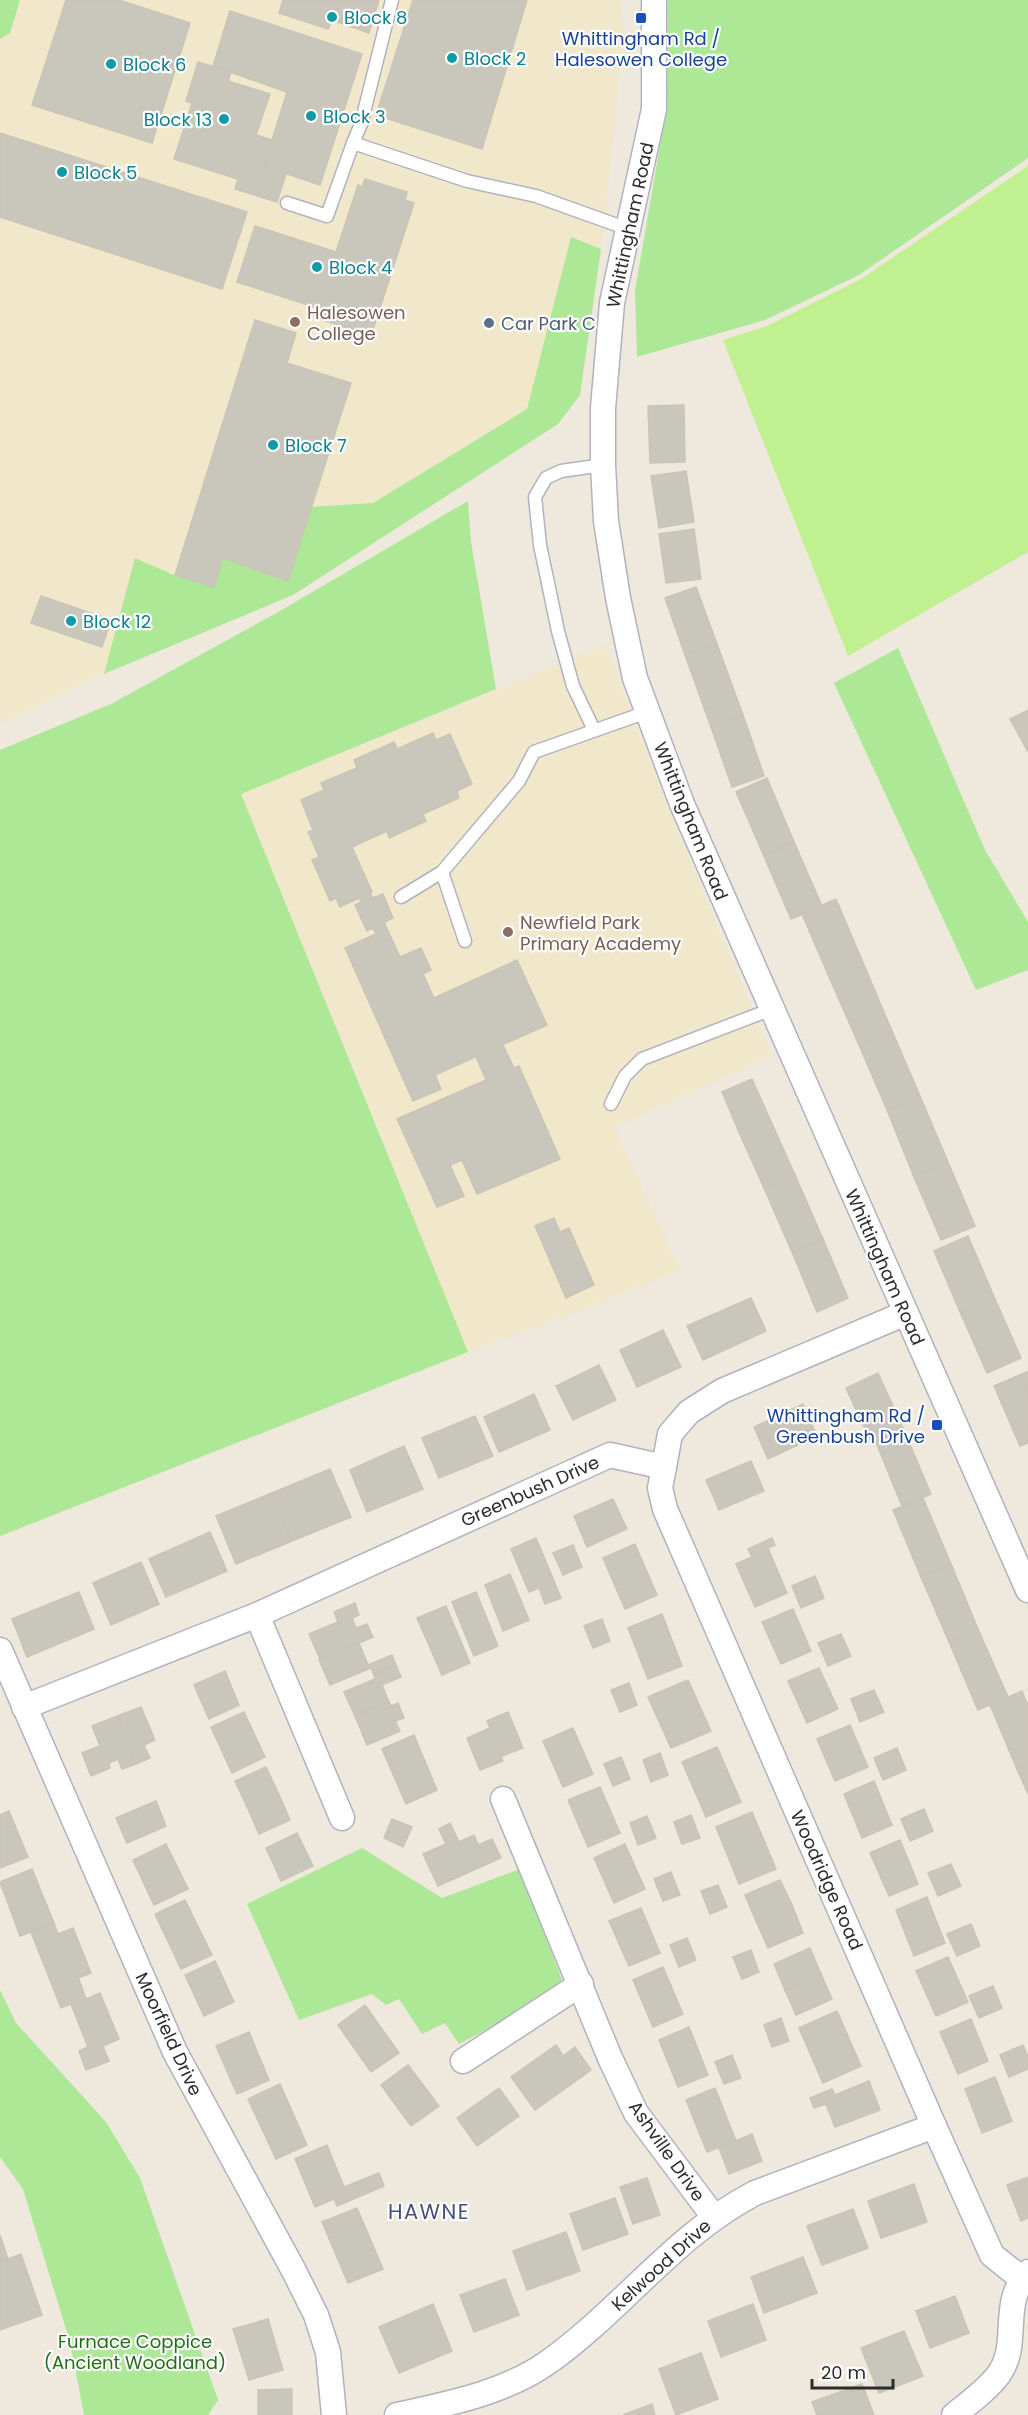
<svg xmlns="http://www.w3.org/2000/svg" width="1028" height="2415" viewBox="0 0 1028 2415" font-family="Poppins,sans-serif">
	<style>
		.education { fill: #f1e7cb }
		.green { fill: #ace896 }
		.pitch { fill: #c1f091 }
		.building { fill: #c9c6bb; stroke: #cac4b6; stroke-width: 1.5 }
		.lines { fill: none; stroke-linecap: round; stroke-linejoin: round }
		.lane-casing { stroke: #b1b2c0; stroke-width: 15 }
		.street-casing { stroke: #b1b2c0; stroke-width: 27 }
		.lane { stroke: #fff; stroke-width: 12 }
		.street { stroke: #fff; stroke-width: 24 }
		.culture-dot { fill: #0f9aa8; stroke: #fff; stroke-width: 2 }
		.transit-dot { fill: #1a4fb4; stroke: #fff; stroke-width: 2 }
		.education-dot { fill: #8d6e63; stroke: #fff; stroke-width: 2 }
		.service-dot { fill: #5c6f8a; stroke: #fff; stroke-width: 2 }
		.labels { text-anchor: middle; dominant-baseline: central; stroke-width: 4.5; stroke-linejoin: round; paint-order: stroke }
		.culture-label { font-size: 18px; fill: #0d838f; stroke: #fff; text-anchor: start }
		.transit-label { font-size: 18px; fill: #164399; stroke: #fff }
		.street-label { font-size: 18px; fill: #2c2c2c; stroke: #fff }
		.education-label { font-size: 18px; fill: #785e54; stroke: #fff; text-anchor: start }
		.service-label { font-size: 18px; fill: #4e5e75; stroke: #fff; text-anchor: start }
		.park-label { font-size: 18px; fill: #216f15; stroke: #fff }
		.quarter-label { font-size: 21px; letter-spacing: 1.5px; fill: #484e80; stroke: #fff }
	</style>
	<rect width="100%" height="100%" fill="#eee8dd"/>
	<g class="education">
		<path d="M20 0H620L623 36 605 220 580 395 334 551 289 582 11 720 0 723V39L10 33Z"/>
		<path d="M605 645 668 807 771 1056 614 1127 680 1270 576 1312 468 1352 241 794Z"/>
	</g>
	<g class="green">
		<path d="M0 0H20L10 33 0 39Z"/>
		<path d="M668 0H1028V158L859 275 765 320 637 357 635 291 667 105Z"/>
		<path d="M571 237 601 249 580 395 558 424 293 595 104 674 135 558 174 575 214 587 223 558 288 581 311 507 373 503 527 409Z"/>
		<path d="M468 501 471 542 496 689 241 794 468 1352 0 1536V750L111 704 280 611Z"/>
		<path d="M898 648 985 850 1028 922V970L976 990 834 683Z"/>
		<path d="M362 1848 442 1898 520 1869 565 1988 459 2044 445 2023 422 2034 399 1999 386 2005 372 1994 299 2020 247 1904Z"/>
		<path d="M0 1990 16 2023 106 2122 140 2178 218 2400 208 2415H84L70 2342 23 2189 0 2157Z"/>
	</g>
	<path class="pitch" d="M1028 166V552L848 656 723 340 767 326 861 279Z"/>
	<g class="building">
		<path d="M66 0H119L190 23 152 143 32 105Z"/>
		<path d="M283 0H379L369 33 332 20 328 29 279 13Z"/>
		<path d="M413 0H527L482 149 376 115Z"/>
		<path d="M230 11 362 54 320 185 264 166 287 92 213 66Z"/>
		<path d="M198 62 231 72 228 81 270 94 256 135 272 140 264 166 286 174 277 202 235 189 238 179 174 159 192 103 186 101Z"/>
		<path d="M0 133 247 212 222 289 0 217Z"/>
		<path d="M365 179 407 192 405 200 414 203 371 336 314 317 317 308 237 282 255 226 336 252 358 185 362 187Z"/>
		<path d="M255 320 296 333 287 363 351 383 288 581 223 558 214 587 175 575Z"/>
		<path d="M684 405 685 462 650 463 648 406Z"/>
		<path d="M686 471 694 522 659 528 651 476Z"/>
		<path d="M694 529 701 579 666 583 659 534Z"/>
		<path d="M696 587 717 644 685 655 665 598Z"/>
		<path d="M41 596 111 620 102 647 31 623Z"/>
		<path d="M717 644 743 715 711 727 685 655Z"/>
		<path d="M1028 710V752L1010 719Z"/>
		<path d="M743 715 764 776 732 787 711 727Z"/>
		<path d="M433 733 436 740 450 734 472 784 457 791 459 798 423 814 426 821 389 838 387 831 352 847 372 892 370 893 373 898 383 894 393 918 384 922 400 957 421 948 431 970 423 974 434 998 517 960 547 1025 435 1075 441 1089 413 1101 345 948 376 934 373 928 367 931 355 905 361 902 359 898 340 907 336 898 330 901 312 860 319 857 308 832 313 830 301 800 324 790 321 783 357 768 354 760 394 742 397 749Z"/>
		<path d="M767 778 794 842 764 856 736 792Z"/>
		<path d="M794 842 822 906 791 919 764 856Z"/>
		<path d="M836 899 864 965 830 979 802 914Z"/>
		<path d="M864 965 892 1031 859 1045 830 979Z"/>
		<path d="M892 1031 920 1096 887 1110 859 1045Z"/>
		<path d="M503 1045 514 1068 519 1066 560 1159 477 1194 462 1160 450 1165 464 1196 437 1207 397 1119 486 1080 476 1057Z"/>
		<path d="M752 1079 769 1117 738 1130 722 1092Z"/>
		<path d="M920 1096 948 1162 914 1177 887 1110Z"/>
		<path d="M769 1117 795 1175 764 1188 738 1130Z"/>
		<path d="M948 1162 975 1226 941 1240 914 1177Z"/>
		<path d="M795 1175 823 1239 792 1252 764 1188Z"/>
		<path d="M554 1218 560 1232 569 1228 594 1285 566 1298 535 1226Z"/>
		<path d="M968 1236 995 1299 961 1314 934 1251Z"/>
		<path d="M823 1239 848 1298 817 1312 792 1252Z"/>
		<path d="M751 1298 766 1331 703 1360 687 1326Z"/>
		<path d="M995 1299 1021 1358 987 1373 961 1314Z"/>
		<path d="M663 1330 681 1367 637 1387 620 1350Z"/>
		<path d="M599 1365 616 1400 573 1420 556 1386Z"/>
		<path d="M1027 1372 1028 1443 1020 1446 994 1386Z"/>
		<path d="M878 1373 903 1428 871 1442 846 1388Z"/>
		<path d="M534 1394 550 1430 499 1452 484 1417Z"/>
		<path d="M803 1404 817 1436 768 1459 754 1427Z"/>
		<path d="M475 1416 493 1456 439 1478 422 1438Z"/>
		<path d="M903 1428 931 1494 902 1506 875 1440Z"/>
		<path d="M404 1446 423 1489 367 1512 350 1470Z"/>
		<path d="M751 1461 764 1491 719 1510 706 1480Z"/>
		<path d="M330 1469 351 1517 292 1541 272 1493Z"/>
		<path d="M272 1493 292 1541 236 1564 216 1516Z"/>
		<path d="M923 1498 951 1564 921 1577 893 1510Z"/>
		<path d="M613 1499 627 1529 587 1547 574 1516Z"/>
		<path d="M210 1532 227 1571 166 1597 149 1559Z"/>
		<path d="M536 1538 561 1598 545 1604 539 1588 529 1592 511 1549Z"/>
		<path d="M772 1538 775 1545 768 1548 787 1593 755 1607 736 1564 752 1557 748 1549Z"/>
		<path d="M635 1544 657 1595 625 1609 603 1558Z"/>
		<path d="M573 1545 582 1567 563 1575 553 1553Z"/>
		<path d="M141 1562 159 1604 111 1625 93 1583Z"/>
		<path d="M951 1564 978 1629 949 1642 921 1577Z"/>
		<path d="M510 1574 529 1620 503 1631 485 1585Z"/>
		<path d="M815 1576 824 1598 801 1608 792 1586Z"/>
		<path d="M79 1592 94 1629 27 1657 12 1619Z"/>
		<path d="M476 1592 498 1646 474 1656 452 1602Z"/>
		<path d="M355 1603 359 1615 352 1618 356 1628 367 1624 373 1637 320 1659 309 1634 338 1622 334 1612Z"/>
		<path d="M446 1606 470 1663 442 1675 417 1618Z"/>
		<path d="M793 1609 811 1651 781 1664 762 1622Z"/>
		<path d="M662 1614 682 1666 648 1679 628 1628Z"/>
		<path d="M602 1619 610 1641 593 1648 584 1626Z"/>
		<path d="M978 1629 1008 1697 978 1710 949 1642Z"/>
		<path d="M841 1634 851 1656 828 1666 818 1643Z"/>
		<path d="M359 1643 368 1665 392 1655 396 1665 374 1675 371 1668 330 1685 319 1660Z"/>
		<path d="M396 1665 401 1677 382 1685 389 1702 355 1716 344 1692 375 1679 374 1675Z"/>
		<path d="M819 1668 838 1709 807 1723 788 1681Z"/>
		<path d="M225 1671 239 1705 209 1719 194 1685Z"/>
		<path d="M688 1680 711 1731 671 1748 648 1697Z"/>
		<path d="M629 1683 637 1705 620 1712 611 1690Z"/>
		<path d="M874 1690 884 1712 860 1722 851 1699Z"/>
		<path d="M1022 1691 1028 1706V1764L1017 1769 990 1705Z"/>
		<path d="M389 1702 391 1706 398 1703 404 1718 395 1721 400 1731 367 1745 355 1716Z"/>
		<path d="M141 1707 155 1740 144 1745 150 1758 136 1764 117 1716Z"/>
		<path d="M244 1712 265 1757 232 1773 211 1727Z"/>
		<path d="M508 1712 523 1748 502 1756 487 1721Z"/>
		<path d="M117 1716 136 1764 122 1769 118 1759 109 1763 110 1768 91 1776 82 1753 100 1746 92 1726Z"/>
		<path d="M850 1725 868 1767 835 1781 817 1739Z"/>
		<path d="M490 1728 503 1761 480 1770 467 1738Z"/>
		<path d="M573 1728 593 1774 563 1787 543 1741Z"/>
		<path d="M414 1735 437 1790 406 1804 382 1749Z"/>
		<path d="M717 1747 741 1802 706 1817 682 1762Z"/>
		<path d="M897 1748 906 1770 883 1780 874 1758Z"/>
		<path d="M660 1753 668 1775 651 1782 643 1760Z"/>
		<path d="M621 1757 630 1779 613 1786 604 1764Z"/>
		<path d="M1028 1764V1794L1017 1769Z"/>
		<path d="M266 1767 280 1797 249 1811 235 1781Z"/>
		<path d="M874 1781 892 1825 862 1838 844 1794Z"/>
		<path d="M600 1787 620 1833 588 1847 568 1800Z"/>
		<path d="M280 1797 290 1820 259 1834 249 1811Z"/>
		<path d="M156 1801 166 1826 127 1843 116 1818Z"/>
		<path d="M924 1809 933 1831 910 1841 901 1819Z"/>
		<path d="M9 1811 28 1857 0 1868V1815Z"/>
		<path d="M752 1812 776 1869 739 1884 716 1827Z"/>
		<path d="M691 1815 700 1838 682 1844 674 1822Z"/>
		<path d="M647 1816 656 1838 638 1845 630 1823Z"/>
		<path d="M392 1819 412 1827 403 1847 384 1838Z"/>
		<path d="M450 1823 459 1842 474 1835 478 1845 492 1839 501 1858 438 1886 423 1854 446 1844 439 1829Z"/>
		<path d="M297 1833 313 1866 281 1881 266 1848Z"/>
		<path d="M900 1840 918 1884 889 1896 870 1853Z"/>
		<path d="M166 1844 188 1889 154 1905 133 1860Z"/>
		<path d="M625 1844 645 1889 614 1903 594 1858Z"/>
		<path d="M951 1864 961 1886 938 1896 928 1873Z"/>
		<path d="M32 1869 54 1923 20 1936 0 1882Z"/>
		<path d="M671 1872 680 1895 663 1901 654 1879Z"/>
		<path d="M780 1880 792 1905 756 1921 745 1895Z"/>
		<path d="M718 1885 727 1907 710 1914 701 1891Z"/>
		<path d="M927 1897 945 1943 914 1956 896 1910Z"/>
		<path d="M185 1900 212 1955 181 1969 155 1914Z"/>
		<path d="M792 1905 803 1933 768 1948 756 1921Z"/>
		<path d="M641 1908 660 1953 629 1966 609 1921Z"/>
		<path d="M54 1923 58 1934 73 1928 91 1973 78 1978 81 1985 56 1995 31 1932Z"/>
		<path d="M971 1924 980 1946 957 1956 947 1934Z"/>
		<path d="M687 1938 696 1960 679 1967 670 1945Z"/>
		<path d="M810 1948 821 1974 785 1990 774 1964Z"/>
		<path d="M751 1950 759 1972 742 1979 733 1957Z"/>
		<path d="M948 1957 968 2002 936 2016 916 1971Z"/>
		<path d="M215 1961 234 2002 204 2016 185 1975Z"/>
		<path d="M663 1967 683 2014 653 2027 633 1980Z"/>
		<path d="M821 1974 832 1999 796 2015 785 1990Z"/>
		<path d="M81 1985 86 1999 100 1993 119 2039 103 2046 109 2061 86 2070 79 2051 88 2047 71 2004 61 2008 56 1995Z"/>
		<path d="M993 1986 1002 2008 979 2018 969 1996Z"/>
		<path d="M365 2005 399 2053 371 2072 338 2025Z"/>
		<path d="M837 2011 861 2066 823 2083 799 2028Z"/>
		<path d="M781 2018 789 2041 772 2047 764 2025Z"/>
		<path d="M971 2019 988 2061 958 2074 940 2032Z"/>
		<path d="M689 2027 708 2075 678 2087 659 2040Z"/>
		<path d="M249 2032 269 2080 237 2094 216 2046Z"/>
		<path d="M556 2045 563 2056 575 2047 591 2070 535 2110 511 2077Z"/>
		<path d="M1023 2045 1028 2057V2069L1009 2077 1000 2055Z"/>
		<path d="M732 2055 741 2078 724 2084 715 2062Z"/>
		<path d="M408 2065 439 2106 411 2126 381 2085Z"/>
		<path d="M995 2077 1012 2121 982 2133 965 2089Z"/>
		<path d="M869 2081 880 2110 835 2127 826 2104 814 2108 810 2098 832 2089 835 2095Z"/>
		<path d="M280 2084 307 2145 276 2159 248 2099Z"/>
		<path d="M499 2088 519 2116 477 2146 457 2118Z"/>
		<path d="M715 2088 736 2141 707 2152 686 2100Z"/>
		<path d="M752 2134 762 2161 729 2174 719 2148Z"/>
		<path d="M327 2145 344 2187 379 2173 384 2186 337 2206 334 2199 315 2207 295 2159Z"/>
		<path d="M1028 2177V2218L1021 2221 1007 2185Z"/>
		<path d="M647 2178 660 2215 633 2224 620 2187Z"/>
		<path d="M914 2184 927 2222 881 2238 868 2201Z"/>
		<path d="M615 2198 628 2234 583 2250 570 2214Z"/>
		<path d="M357 2208 383 2269 348 2283 322 2222Z"/>
		<path d="M853 2209 868 2248 822 2265 807 2226Z"/>
		<path d="M566 2232 580 2271 527 2290 513 2251Z"/>
		<path d="M0 2235 8 2259 0 2262Z"/>
		<path d="M21 2254 42 2315 0 2330V2262Z"/>
		<path d="M803 2257 817 2293 764 2313 751 2277Z"/>
		<path d="M505 2279 519 2315 474 2332 460 2295Z"/>
		<path d="M955 2296 969 2333 930 2348 916 2311Z"/>
		<path d="M433 2304 452 2351 399 2373 379 2327Z"/>
		<path d="M753 2304 766 2340 721 2357 708 2321Z"/>
		<path d="M268 2319 283 2370 249 2380 233 2329Z"/>
		<path d="M904 2331 923 2376 879 2393 861 2348Z"/>
		<path d="M701 2353 718 2399 676 2415 659 2369Z"/>
		<path d="M862 2384 874 2415H817L812 2402Z"/>
		<path d="M292 2389V2415H258V2390Z"/>
		<path d="M652 2404 655 2415H623Z"/>
	</g>
	<g class="lines">
		<defs>
			<g id="lane">
				<path d="M353 143 361 124 392 0"/>
				<path d="M287 203 327 216 353 143 467 181 536 196 628 229"/>
				<path d="M594 730 573 686 558 631 540 545 535 497 546 478 561 471 603 465"/>
				<path d="M442 872 465 941"/>
				<path d="M401 897 442 872 519 781 534 752 647 712"/>
				<path d="M611 1104 625 1076 642 1059 772 1009"/>
			</g>
			<g id="street">
				<path d="M654 0V109L612 303 603 408V465L606 521 618 598 635 678 682 804 1028 1590"/>
				<path d="M664 1467 660 1488 665 1509 934 2126 992 2255 1022 2279"/>
				<path d="M257 1615 342 1818"/>
				<path d="M0 1650 175 2052 294 2271 316 2315 328 2352 334 2415"/>
				<path d="M24 1707 257 1615 610 1455 664 1467 670 1434 689 1412 722 1391 906 1313"/>
				<path d="M503 1799 610 2058 636 2113 714 2217"/>
				<path d="M463 2061 581 1984"/>
				<path d="M397 2415C447 2404 504 2393 547 2363 621 2311 674 2235 755 2193L934 2126"/>
				<path d="M954 2415C969 2403 988 2389 999 2374 1021 2343 999 2305 1028 2272"/>
			</g>
		</defs>
		<use href="#lane" class="lane-casing"/>
		<use href="#street" class="street-casing"/>
		<use href="#lane" class="lane"/>
		<use href="#street" class="street"/>
	</g>
	<g class="culture-dot">
		<circle cx="332" cy="17" r="6"/>
		<circle cx="452" cy="58" r="6"/>
		<circle cx="111" cy="64" r="6"/>
		<circle cx="311" cy="116" r="6"/>
		<circle cx="224" cy="119" r="6"/>
		<circle cx="62" cy="172" r="6"/>
		<circle cx="317" cy="267" r="6"/>
		<circle cx="273" cy="445" r="6"/>
		<circle cx="71" cy="621" r="6"/>
	</g>
	<g class="transit-dot">
		<rect x="635" y="12" width="12" height="12" rx="3"/>
		<rect x="931" y="1419" width="12" height="12" rx="3"/>
	</g>
	<g class="education-dot">
		<circle cx="295" cy="322" r="6"/>
		<circle cx="508" cy="932" r="6"/>
	</g>
	<circle class="service-dot" cx="489" cy="323" r="6"/>
	<g class="labels">
		<g class="culture-label">
			<text x="344" y="17">Block 8</text>
			<text x="464" y="58">Block 2</text>
			<text x="123" y="64">Block 6</text>
			<text x="323" y="116">Block 3</text>
			<text x="212" y="119" text-anchor="end">Block 13</text>
			<text x="74" y="172">Block 5</text>
			<text x="329" y="267">Block 4</text>
			<text x="285" y="445">Block 7</text>
			<text x="83" y="621">Block 12</text>
		</g>
		<g class="transit-label">
			<text x="641" y="38">Whittingham Rd /<tspan x="641" dy="21">Halesowen College</tspan></text>
			<text x="925" y="1415" text-anchor="end">Whittingham Rd /<tspan x="925" dy="21">Greenbush Drive</tspan></text>
		</g>
		<g class="street-label">
			<text transform="translate(630 225) rotate(-78)">Whittingham Road</text>
			<text transform="translate(691 821) rotate(68)">Whittingham Road</text>
			<text transform="translate(885 1267) rotate(66)">Whittingham Road</text>
			<text transform="translate(530 1491) rotate(-24)">Greenbush Drive</text>
			<text transform="translate(827 1880) rotate(66)">Woodridge Road</text>
			<text transform="translate(169 2034) rotate(65)">Moorfield Drive</text>
			<text transform="translate(667 2151) rotate(55)">Ashville Drive</text>
			<text transform="translate(661 2265) rotate(-42)">Kelwood Drive</text>
		</g>
		<g class="education-label">
			<text x="307" y="312">Halesowen<tspan x="307" dy="21">College</tspan></text>
			<text x="520" y="922">Newfield Park<tspan x="520" dy="21">Primary Academy</tspan></text>
		</g>
		<g class="service-label">
			<text x="501" y="323">Car Park C</text>
		</g>
		<g class="park-label">
			<text x="135" y="2341">Furnace Coppice<tspan x="135" dy="21">(Ancient Woodland)</tspan></text>
		</g>
		<g class="quarter-label">
			<text x="429" y="2211">HAWNE</text>
		</g>
	</g>
	<path d="M812 2379v9h81v-9" fill="none" stroke="#2c2c2c" stroke-width="3"/>
	<text x="821" y="2379" font-size="18" fill="#2c2c2c" stroke="#ffffff" stroke-width="4.5" paint-order="stroke">20 m</text>
</svg>
